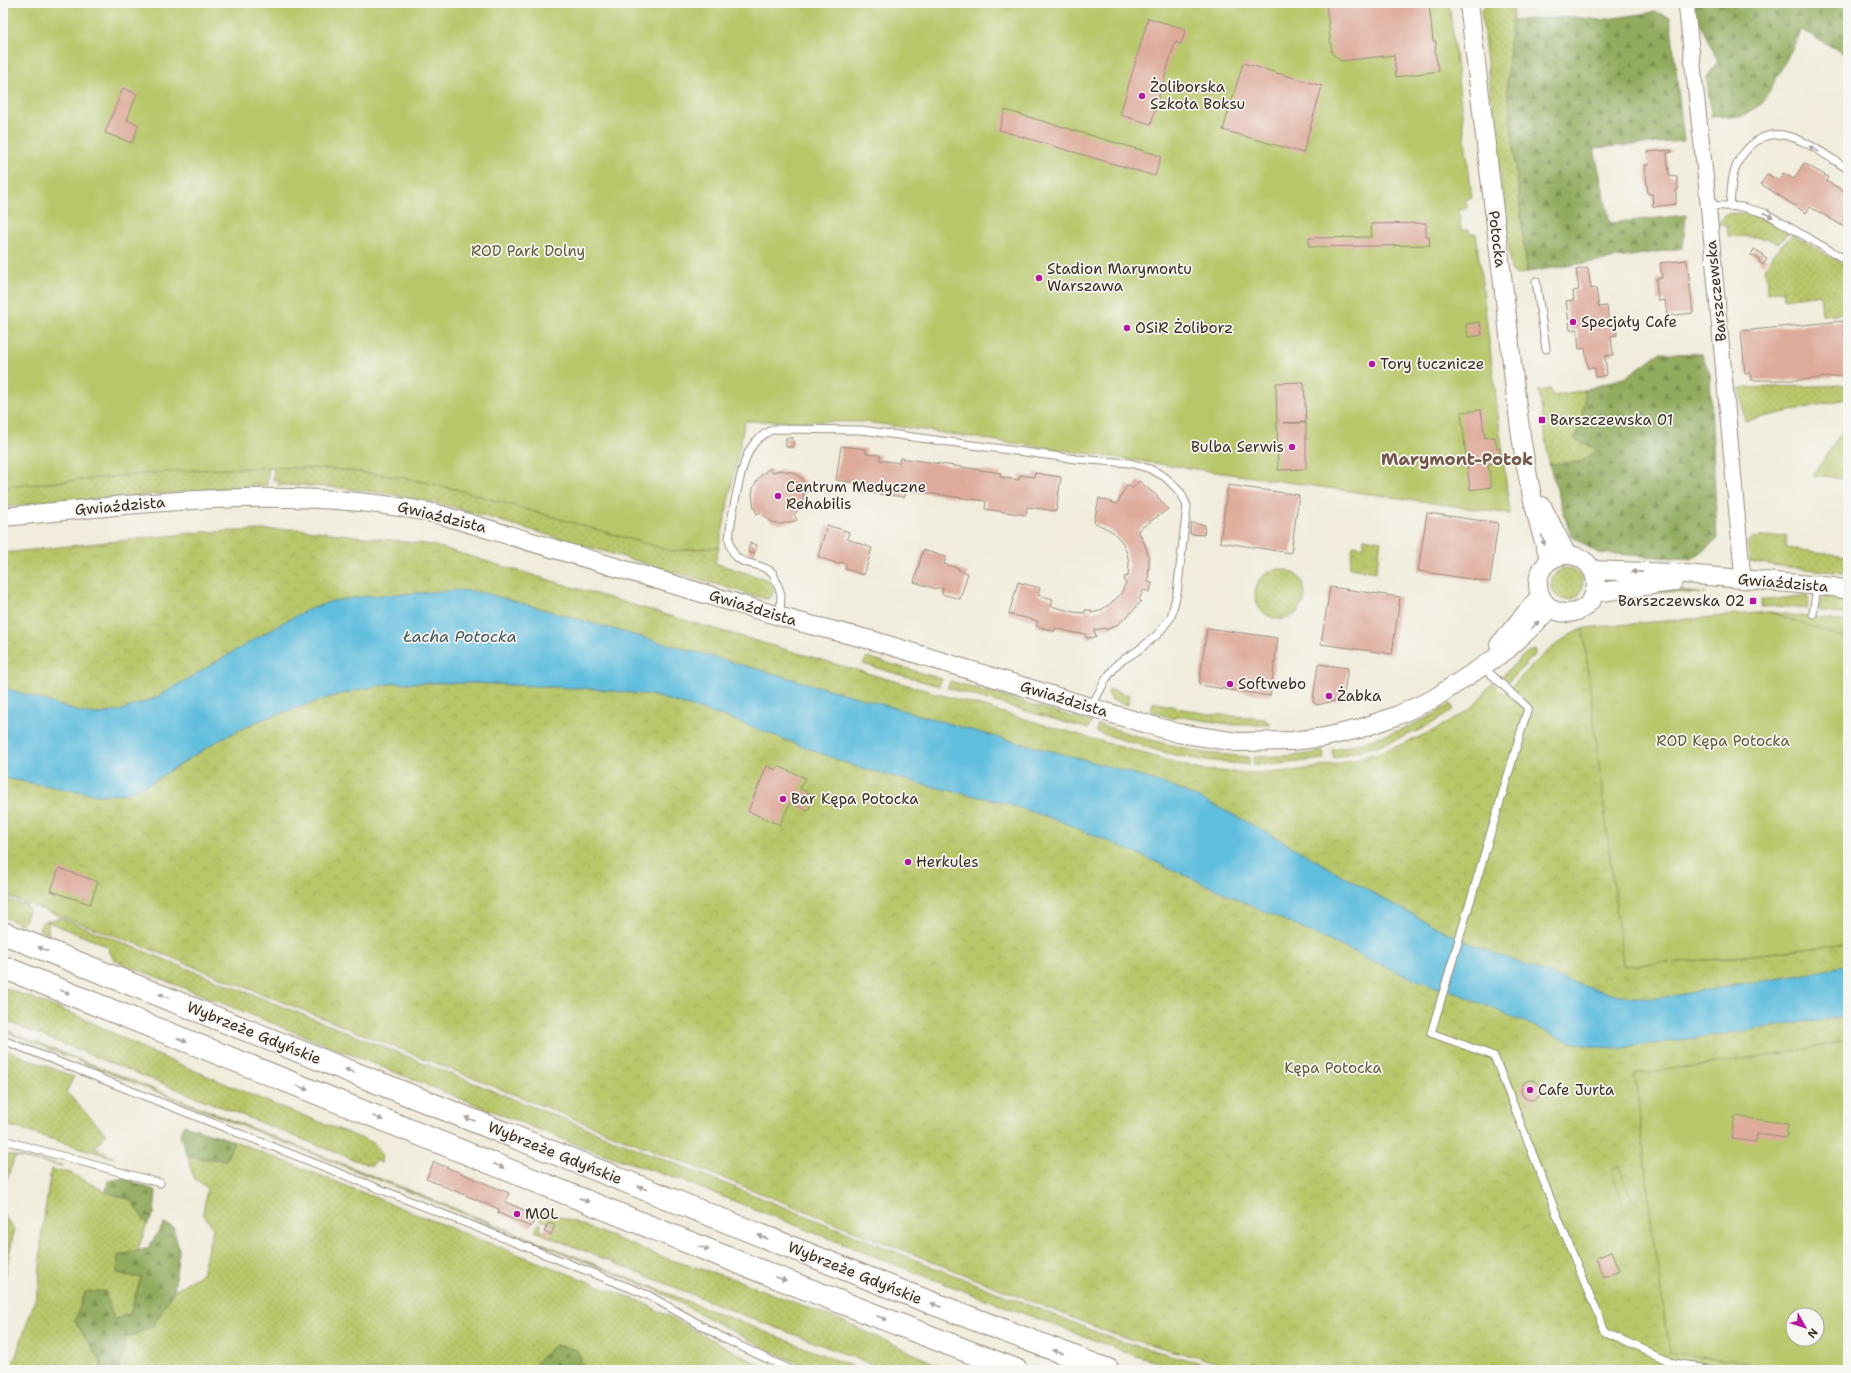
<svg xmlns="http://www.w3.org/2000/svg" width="1851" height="1373" viewBox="0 0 1851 1373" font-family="'Shantell Sans',sans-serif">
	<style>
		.grass { fill: url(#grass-dots); stroke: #7a7844 }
		.forest { fill: url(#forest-firs); stroke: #666b3e }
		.park { fill: url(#park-crowns); stroke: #7a7844 }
		.garden { fill: #b8c76a; stroke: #7a7844; fill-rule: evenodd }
		.water { fill: #60bede; stroke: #4e747e }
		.building { fill: #deab9b }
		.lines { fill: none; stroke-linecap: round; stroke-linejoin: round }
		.service-casing { stroke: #968b7c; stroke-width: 9 }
		.minor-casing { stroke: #968b7c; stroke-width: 17 }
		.tertiary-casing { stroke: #968b7c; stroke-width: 20 }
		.primary-casing { stroke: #968b7c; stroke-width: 24 }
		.service { stroke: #fff; stroke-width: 7 }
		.minor { stroke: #fff; stroke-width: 15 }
		.tertiary { stroke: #fff; stroke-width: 18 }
		.primary { stroke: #fff; stroke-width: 22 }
		.oneway { fill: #a79f9a }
		.poi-dot { fill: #b5179e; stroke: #f6f6f2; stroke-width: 1.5 }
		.labels { text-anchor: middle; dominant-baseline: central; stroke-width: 3.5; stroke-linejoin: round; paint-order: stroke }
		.poi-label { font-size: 15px; fill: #3b2a1e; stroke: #f6f6f2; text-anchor: start }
		.street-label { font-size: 15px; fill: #3b2a1e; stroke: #f6f6f2 }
		.park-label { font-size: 15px; fill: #605935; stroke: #f6f6f2 }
		.water-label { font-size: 16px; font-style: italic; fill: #465658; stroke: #f6f6f2 }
		.quarter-label { font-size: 17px; font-weight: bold; fill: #74574a; stroke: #f6f6f2 }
	</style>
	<defs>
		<pattern id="grass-dots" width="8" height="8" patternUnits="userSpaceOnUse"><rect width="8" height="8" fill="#b8c76a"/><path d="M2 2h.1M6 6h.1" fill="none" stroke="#9fab5b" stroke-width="1.8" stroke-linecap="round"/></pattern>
		<pattern id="forest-firs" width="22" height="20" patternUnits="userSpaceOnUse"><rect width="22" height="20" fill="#92ac5e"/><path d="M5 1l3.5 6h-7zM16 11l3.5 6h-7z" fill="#788c4d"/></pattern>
		<pattern id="park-crowns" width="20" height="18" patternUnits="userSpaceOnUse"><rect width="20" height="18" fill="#b8c76a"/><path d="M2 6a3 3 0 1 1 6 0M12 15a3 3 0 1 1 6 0" fill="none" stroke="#9fab5b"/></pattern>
	</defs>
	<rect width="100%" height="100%" fill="#f6f6f2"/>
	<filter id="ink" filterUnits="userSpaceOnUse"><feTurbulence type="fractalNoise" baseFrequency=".025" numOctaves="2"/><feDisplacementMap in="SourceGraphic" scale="8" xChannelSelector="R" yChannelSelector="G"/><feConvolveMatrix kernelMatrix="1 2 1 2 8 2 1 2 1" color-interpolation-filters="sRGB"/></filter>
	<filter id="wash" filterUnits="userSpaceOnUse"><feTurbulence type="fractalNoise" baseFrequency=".012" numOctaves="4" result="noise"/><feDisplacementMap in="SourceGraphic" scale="16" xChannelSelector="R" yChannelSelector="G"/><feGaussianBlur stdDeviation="0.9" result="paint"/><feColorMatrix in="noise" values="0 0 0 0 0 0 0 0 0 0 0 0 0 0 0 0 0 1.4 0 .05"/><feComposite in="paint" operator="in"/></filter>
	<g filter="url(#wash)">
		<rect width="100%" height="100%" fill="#f1ecdb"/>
		<g class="grass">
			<path d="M1514 3 1507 85 1527 272 1516 275 1511 270 1481 10 1487 6Z"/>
			<path d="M1736 213C1759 213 1770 221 1789 232L1778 244 1766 238 1763 240 1757 237 1728 236 1727 224 1717 225 1725 214Z"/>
			<path d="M1793 235 1848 267V313L1822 315 1820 294 1784 299 1783 290 1768 293 1767 274 1764 271 1772 255Z"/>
			<path d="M1848 385V397L1846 399 1745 421 1739 388Z"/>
			<path d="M1550 389 1553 396 1584 390 1585 403 1575 439 1599 450 1581 462 1549 464 1539 391Z"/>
			<path d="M1848 423V479L1813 475Z"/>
			<path d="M269 467 267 485 3 507V487L175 471Z"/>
			<path d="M274 467 335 469 406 478 463 491 671 551 719 547 715 563 771 581 774 591 771 597 766 599 453 507C395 493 338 485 278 485V480H273Z"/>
			<path d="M1787 535 1786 548 1848 556V574C1815 569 1782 568 1750 561L1747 543 1751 538Z"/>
			<circle cx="1567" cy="584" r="16"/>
			<circle cx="1280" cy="594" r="25"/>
			<path d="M1667 589 1706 594 1650 591Z"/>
			<path d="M1806 595 1809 597 1807 609 1778 606 1761 607V599H1777Z"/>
			<path d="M1824 597 1848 600V615L1819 611 1821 599Z"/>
			<path d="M1769 612 1848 622V639Z"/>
			<path d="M1535 649V655L1508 682 1502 676 1526 653Z"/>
			<path d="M867 657 942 679 939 686 863 664Z"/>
			<path d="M950 681 1091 722 1088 729 947 688Z"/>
			<path d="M1109 689 1130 695 1128 705 1112 700 1108 693Z"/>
			<path d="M1153 702 1202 713 1265 719 1271 725H1235L1174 716V719L1151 711Z"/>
			<path d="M1450 704 1454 709C1419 736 1376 746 1334 758L1332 750C1373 740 1415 728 1450 704Z"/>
			<path d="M1098 724 1143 738 1204 753 1249 757V765L1195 759 1166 753 1096 732Z"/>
			<path d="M1323 751 1324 759 1281 764 1253 765 1254 757 1301 755Z"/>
			<path d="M3 899 26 905 28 908C27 915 28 919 21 924L3 917Z"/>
			<path d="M61 918 1116 1340 1226 1370H1184L1136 1356 914 1272 683 1181 575 1144 114 960 107 946 48 922V934L39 930 42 922Z"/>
			<path d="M3 987 83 1018 153 1053 273 1104 374 1143C380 1150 383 1154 381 1163L375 1160 372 1166 352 1159 3 1020Z"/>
			<path d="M3 1029 861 1370H818L792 1361 745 1338 654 1289 3 1031Z"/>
			<path d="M3 1049 74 1077 66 1092 106 1134 95 1147 114 1158 3 1124Z"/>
			<path d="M234 1141 481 1240 644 1303 769 1370H119L126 1338 153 1326 174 1290 202 1274 213 1228 203 1214 207 1188 193 1177 188 1157 226 1160Z"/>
			<path d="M3 1154 64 1166 15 1157 3 1189Z"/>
			<path d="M51 1169 71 1173 106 1192 132 1200 147 1225 137 1252 118 1256 141 1278 130 1313 114 1320 75 1321 102 1364 99 1370H11L39 1288 41 1238Z"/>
			<path d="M544 1210 668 1259 734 1279 840 1320 949 1370H886L746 1316 535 1231 539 1223 542 1225 540 1230 551 1234 555 1225 540 1220Z"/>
			<path d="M3 1214 14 1229 3 1290Z"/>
		</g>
		<g class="forest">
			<path d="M1695 3H1848V56L1802 30 1763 103 1742 116 1711 117 1707 77 1718 61 1696 15Z"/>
			<path d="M1655 12 1670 17 1684 141 1594 148 1610 223 1686 215 1683 248 1527 272 1507 85 1511 25 1513 20 1574 17 1600 20Z"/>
			<path d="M1659 353 1702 354 1710 374 1717 540 1692 559 1598 553 1571 536 1549 464 1581 462 1598 450 1575 439 1585 403 1584 390 1626 377Z"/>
			<path d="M184 1125 234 1141 226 1160 188 1157 180 1136Z"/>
			<path d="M124 1178 156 1191 154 1214 147 1225 132 1200 106 1192 108 1181Z"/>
			<path d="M164 1224 173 1227 179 1249 174 1290 153 1326 126 1338 119 1370H99L102 1364 75 1321 85 1292 105 1291 114 1320 130 1313 141 1278 117 1273 118 1256 148 1248Z"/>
			<path d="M555 1345 577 1350 585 1370H537L536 1362Z"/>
		</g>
		<g class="park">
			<path d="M298 529 432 545 643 608 1200 770C1223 771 1247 774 1270 773 1340 768 1413 748 1471 708 1477 705 1486 689 1492 683L1505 694C1529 669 1551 643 1583 628L1623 966 1718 959 1848 944V1040L1782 1054 1635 1074 1654 1244 1670 1352 1749 1363V1370H1245L1118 1336 140 945 3 895V553L203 532Z"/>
			<path d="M1364 538 1381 541 1376 572 1349 568 1353 545 1363 547Z"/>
		</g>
		<g class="garden">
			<path d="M3 3H1449L1472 198 1466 199 1467 208 1459 209 1461 230H1469L1470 234 1476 233 1510 514 866 422 745 421 719 547 671 551 463 491 406 478 335 469 271 467 175 471 3 487Z"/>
			<path d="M1769 612 1848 639V944L1718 959 1623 966 1583 628Z"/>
			<path d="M1848 1040V1370H1749V1363L1670 1352 1654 1244 1635 1074 1782 1054ZM1793 1315H1817V1339H1793Z"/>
			<path d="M1619 1166 1632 1200 1623 1203 1611 1169Z"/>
		</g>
		<path class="water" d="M463 590 485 593C646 639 808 682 968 729 1031 747 1094 760 1156 781 1201 796 1244 820 1286 843 1340 874 1394 906 1450 934 1482 950 1516 961 1549 974 1584 986 1621 1000 1659 998L1807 974 1848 965V1016L1631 1047C1609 1049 1591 1047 1571 1042L1452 991 1439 988 1402 974 1136 853 1060 821 998 801 929 786 854 766 729 718 651 695 595 689 473 683H394L363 689 330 697 258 721 221 739 149 784 122 794 99 795 3 778V687L83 713 99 714 119 711 155 698 284 622 307 610 332 601 368 596Z"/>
		<g id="blocks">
			<g class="building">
				<path d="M1326 3H1429L1433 41H1436L1435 53 1439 71 1396 77 1394 55 1341 61 1332 54Z"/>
				<path d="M1148 18 1186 29 1181 44 1175 42 1151 124 1120 115Z"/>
				<path d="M1243 63 1322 86 1303 153 1223 130Z"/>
				<path d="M123 88 137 94 127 120 139 125 132 143 105 133Z"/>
				<path d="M1005 110 1161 156 1155 176 999 130Z"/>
				<path d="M1672 150V152L1667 153 1669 176 1677 177 1678 189 1676 190V204L1653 207 1652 194H1648L1645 165H1649L1647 152Z"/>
				<path d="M1804 163 1828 177 1826 181 1848 193V229L1810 207 1806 213 1761 184 1767 174 1779 181 1783 173 1794 179Z"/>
				<path d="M1426 223V236H1429L1430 245 1309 247V238L1372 237 1371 224Z"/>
				<path d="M1754 249 1763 254 1762 256 1767 259 1763 265 1759 262 1760 260 1751 255Z"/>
				<path d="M1687 260 1693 313 1667 316 1665 300 1658 301 1656 279 1662 278 1660 263Z"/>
				<path d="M1588 268 1591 289 1596 288 1599 307 1607 306 1609 325 1616 324 1617 335 1611 336 1613 355 1605 356 1607 375 1596 377 1595 368H1588L1585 348 1579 349 1577 329 1570 330 1566 301 1574 300 1573 291 1579 290 1576 270Z"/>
				<path d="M1843 321 1848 375 1802 380H1752L1751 373 1745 374 1741 331Z"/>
				<path d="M1480 322 1482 335 1468 337 1466 324Z"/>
				<path d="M1304 382 1306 422 1283 423H1306V469L1278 470 1276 383Z"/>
				<path d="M1481 410 1485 438 1495 437 1497 449 1500 448 1501 456 1498 457V463L1488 464 1491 487 1470 490 1461 412Z"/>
				<rect x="786" y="438" width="7" height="9"/>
				<path d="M841 446 866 449V454L880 455V460L899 463 900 458 955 466 1001 473 1000 477 1019 480 1020 475 1034 477 1035 473 1061 477 1056 511 1027 507 1026 515 985 509 986 501 970 499 906 490 905 497 864 492 865 484 836 480Z"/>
				<path d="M770 468 772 472 781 470 795 473 802 479 808 488 809 491 804 493 802 506 794 515 797 520 791 522 780 524 772 522 760 512 757 514 754 508 752 494 754 486 760 476Z"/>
				<path d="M1139 481 1156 495 1168 509 1138 530 1146 547 1149 559 1148 582 1152 583 1150 592 1144 590 1139 599 1141 601 1134 610 1117 625 1106 630 1105 628 1094 630 1096 637 1086 638V634L1074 633 1056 628 1055 631 1036 626 1038 621 1009 614 1018 582 1040 588 1038 595 1053 599 1051 606 1073 612 1085 613V610H1091V613L1099 611 1109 605 1120 595 1126 583 1124 582 1125 576 1128 577 1129 564 1127 553 1122 542 1113 532 1094 522 1099 498 1117 504 1127 485 1133 488Z"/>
				<path d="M1228 485 1299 495 1291 553 1220 542Z"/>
				<path d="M1427 513 1498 523 1490 582 1418 571Z"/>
				<path d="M1191 523 1205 525 1204 535 1190 534Z"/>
				<path d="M827 525 849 532 847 539 872 548 864 575 845 569 846 564 840 562 839 564 818 557Z"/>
				<path d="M750 543 757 545 754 554 748 552Z"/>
				<path d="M923 550 946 557 944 564 959 568 958 570 968 573 960 599 942 594 943 589 937 587 936 589 914 582Z"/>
				<path d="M1330 587 1400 597 1392 654 1321 644Z"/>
				<path d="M1207 628 1278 638 1270 696 1199 685Z"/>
				<path d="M1318 664 1348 668 1343 699 1317 705 1314 703 1313 700Z"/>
				<path d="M767 766 776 770 778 766 805 778 800 789 815 795 808 811 790 803 780 825 748 811Z"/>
				<path d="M59 868 98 882 90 904 51 891Z"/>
				<circle cx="1531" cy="1090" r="10"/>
				<path d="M1735 1116 1788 1124 1786 1138 1757 1134 1756 1142 1731 1139Z"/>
				<path d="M434 1162 509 1193 505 1202 536 1215 531 1227 498 1213 499 1209 426 1179Z"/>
				<path d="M548 1223 555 1225 551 1235 544 1232Z"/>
				<path d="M1611 1252 1619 1271 1604 1277 1596 1258Z"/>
				<path d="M1753 1365 1770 1368V1370H1752Z"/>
			</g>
		</g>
	</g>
	<g filter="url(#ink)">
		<use href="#blocks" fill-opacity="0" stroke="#968b7c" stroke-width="1"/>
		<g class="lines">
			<defs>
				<g id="service">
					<path d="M1708 205 1742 207 1765 213 1848 261"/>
					<path d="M1730 207C1731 197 1731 186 1733 176 1738 154 1758 131 1783 135 1804 138 1830 158 1848 169"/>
					<path d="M1536 281 1546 349"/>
					<path d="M1813 614 1817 586"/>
					<path d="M780 616 781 594 773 573C753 557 735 572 729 539 731 519 741 461 752 446 758 437 765 433 774 429L861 430 1076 459 1130 463 1150 469 1165 477 1181 493 1187 506 1177 593 1171 617 1157 635 1137 651 1118 663 1106 679 1091 707"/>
					<path d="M1483 667 1528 708 1431 1033 1494 1056C1531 1148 1566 1242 1606 1333L1674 1363 1714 1369"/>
					<path d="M3 1040 648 1295 727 1340 791 1370"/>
					<path d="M3 1140 160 1183"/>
				</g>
				<path id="minor" d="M1686 3 1707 191 1743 579"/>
				<g id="tertiary">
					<path d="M1469 3C1481 108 1494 213 1507 317 1516 399 1523 483 1550 560"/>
					<path d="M1542 506 1567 555"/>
					<path d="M3 517C147 503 295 483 438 514L799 622 875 641 1116 715 1178 733 1237 742 1292 741 1325 737 1359 729 1396 716 1433 699 1507 650 1534 625 1550 608"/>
					<circle cx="1567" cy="584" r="29"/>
					<path d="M1592 570 1673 573 1833 587 1848 590"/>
					<path d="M1594 593 1673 582"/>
					<path d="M1499 645 1540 596"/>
				</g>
				<g id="primary">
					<path d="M3 933 903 1292 1108 1370"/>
					<path d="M3 967 745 1265 1016 1370"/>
				</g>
			</defs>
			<use href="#service" class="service-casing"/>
			<use href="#minor" class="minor-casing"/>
			<use href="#tertiary" class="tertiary-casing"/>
			<use href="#primary" class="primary-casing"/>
			<use href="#service" class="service"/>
			<use href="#minor" class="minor"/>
			<use href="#tertiary" class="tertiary"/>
			<use href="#primary" class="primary"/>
		</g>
		<defs><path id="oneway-solid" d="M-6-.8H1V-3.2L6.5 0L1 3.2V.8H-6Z"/></defs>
		<g class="oneway">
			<use href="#oneway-solid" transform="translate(1814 149) rotate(-150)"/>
			<use href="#oneway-solid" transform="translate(1768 215) rotate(27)"/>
			<use href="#oneway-solid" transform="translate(1543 540) rotate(73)"/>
			<use href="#oneway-solid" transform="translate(1637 572) rotate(-179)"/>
			<use href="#oneway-solid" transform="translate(1535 625) rotate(-45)"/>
			<use href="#oneway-solid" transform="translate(43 949) rotate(-158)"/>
			<use href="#oneway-solid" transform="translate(65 992) rotate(22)"/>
			<use href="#oneway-solid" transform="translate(164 996) rotate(-158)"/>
			<use href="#oneway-solid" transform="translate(182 1040) rotate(22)"/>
			<use href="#oneway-solid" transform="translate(350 1071) rotate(-158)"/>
			<use href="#oneway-solid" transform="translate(303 1088) rotate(22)"/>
			<use href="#oneway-solid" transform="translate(378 1118) rotate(22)"/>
			<use href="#oneway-solid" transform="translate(470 1119) rotate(-159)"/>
			<use href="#oneway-solid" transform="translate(499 1166) rotate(22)"/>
			<use href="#oneway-solid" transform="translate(643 1188) rotate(-158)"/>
			<use href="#oneway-solid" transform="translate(584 1200) rotate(22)"/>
			<use href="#oneway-solid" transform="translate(763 1237) rotate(-158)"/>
			<use href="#oneway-solid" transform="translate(704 1248) rotate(22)"/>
			<use href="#oneway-solid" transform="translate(781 1279) rotate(21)"/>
			<use href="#oneway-solid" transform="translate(936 1305) rotate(-159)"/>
			<use href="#oneway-solid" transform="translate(882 1318) rotate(21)"/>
			<use href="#oneway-solid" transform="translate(1058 1352) rotate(-160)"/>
		</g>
	</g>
	<g class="poi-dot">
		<circle cx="1142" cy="96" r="4"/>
		<circle cx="1039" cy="278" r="4"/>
		<circle cx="1573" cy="322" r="4"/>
		<circle cx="1127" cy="328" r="4"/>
		<circle cx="1372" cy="364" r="4"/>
		<rect x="1538" y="416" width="8" height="8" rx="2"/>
		<circle cx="1292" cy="447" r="4"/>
		<circle cx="778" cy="496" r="4"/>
		<rect x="1749" y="597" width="8" height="8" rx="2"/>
		<circle cx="1230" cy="684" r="4"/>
		<circle cx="1329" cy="696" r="4"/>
		<circle cx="783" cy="799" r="4"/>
		<circle cx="908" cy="862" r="4"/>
		<circle cx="1530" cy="1090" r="4"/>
		<circle cx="517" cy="1214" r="4"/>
	</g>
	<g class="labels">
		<g class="poi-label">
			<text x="1150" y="87">Żoliborska<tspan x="1150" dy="17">Szkoła Boksu</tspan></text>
			<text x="1047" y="269">Stadion Marymontu<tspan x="1047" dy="17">Warszawa</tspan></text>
			<text x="1581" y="322">Specjały Cafe</text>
			<text x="1135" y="328">OSiR Żoliborz</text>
			<text x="1380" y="364">Tory łucznicze</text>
			<text x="1550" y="420">Barszczewska 01</text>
			<text x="1284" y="447" text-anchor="end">Bulba Serwis</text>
			<text x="786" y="487">Centrum Medyczne<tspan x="786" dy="17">Rehabilis</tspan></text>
			<text x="1745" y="601" text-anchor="end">Barszczewska 02</text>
			<text x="1238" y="684">Softwebo</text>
			<text x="1337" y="696">Żabka</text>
			<text x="791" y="799">Bar Kępa Potocka</text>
			<text x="916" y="862">Herkules</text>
			<text x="1538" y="1090">Cafe Jurta</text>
			<text x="525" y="1214">MOL</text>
		</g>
		<g class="street-label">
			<text transform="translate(1497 239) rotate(83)">Potocka</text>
			<text transform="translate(1716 291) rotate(-96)">Barszczewska</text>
			<text transform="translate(120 506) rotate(-5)">Gwiaździsta</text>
			<text transform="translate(442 517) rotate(14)">Gwiaździsta</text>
			<text transform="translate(1783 583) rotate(5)">Gwiaździsta</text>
			<text transform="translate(753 608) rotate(17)">Gwiaździsta</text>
			<text transform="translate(1064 699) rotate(17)">Gwiaździsta</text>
			<text transform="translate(254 1033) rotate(22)">Wybrzeże Gdyńskie</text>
			<text transform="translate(555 1153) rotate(22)">Wybrzeże Gdyńskie</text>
			<text transform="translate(855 1273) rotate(22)">Wybrzeże Gdyńskie</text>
		</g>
		<g class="park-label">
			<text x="528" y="251">ROD Park Dolny</text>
			<text x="1723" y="741">ROD Kępa Potocka</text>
			<text x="1333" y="1068">Kępa Potocka</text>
		</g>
		<g class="water-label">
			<text x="460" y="636">Łacha Potocka</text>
		</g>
		<g class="quarter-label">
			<text x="1457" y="459">Marymont-Potok</text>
		</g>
	</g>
	<rect width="1851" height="1373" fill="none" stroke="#f6f6f2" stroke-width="16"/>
	<g transform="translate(1805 1327) rotate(129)"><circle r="19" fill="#f6f6f2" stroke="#aba49d"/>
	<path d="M0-3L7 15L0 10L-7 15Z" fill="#b5179e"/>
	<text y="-6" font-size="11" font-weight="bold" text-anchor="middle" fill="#3b2a1e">N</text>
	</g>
</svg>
